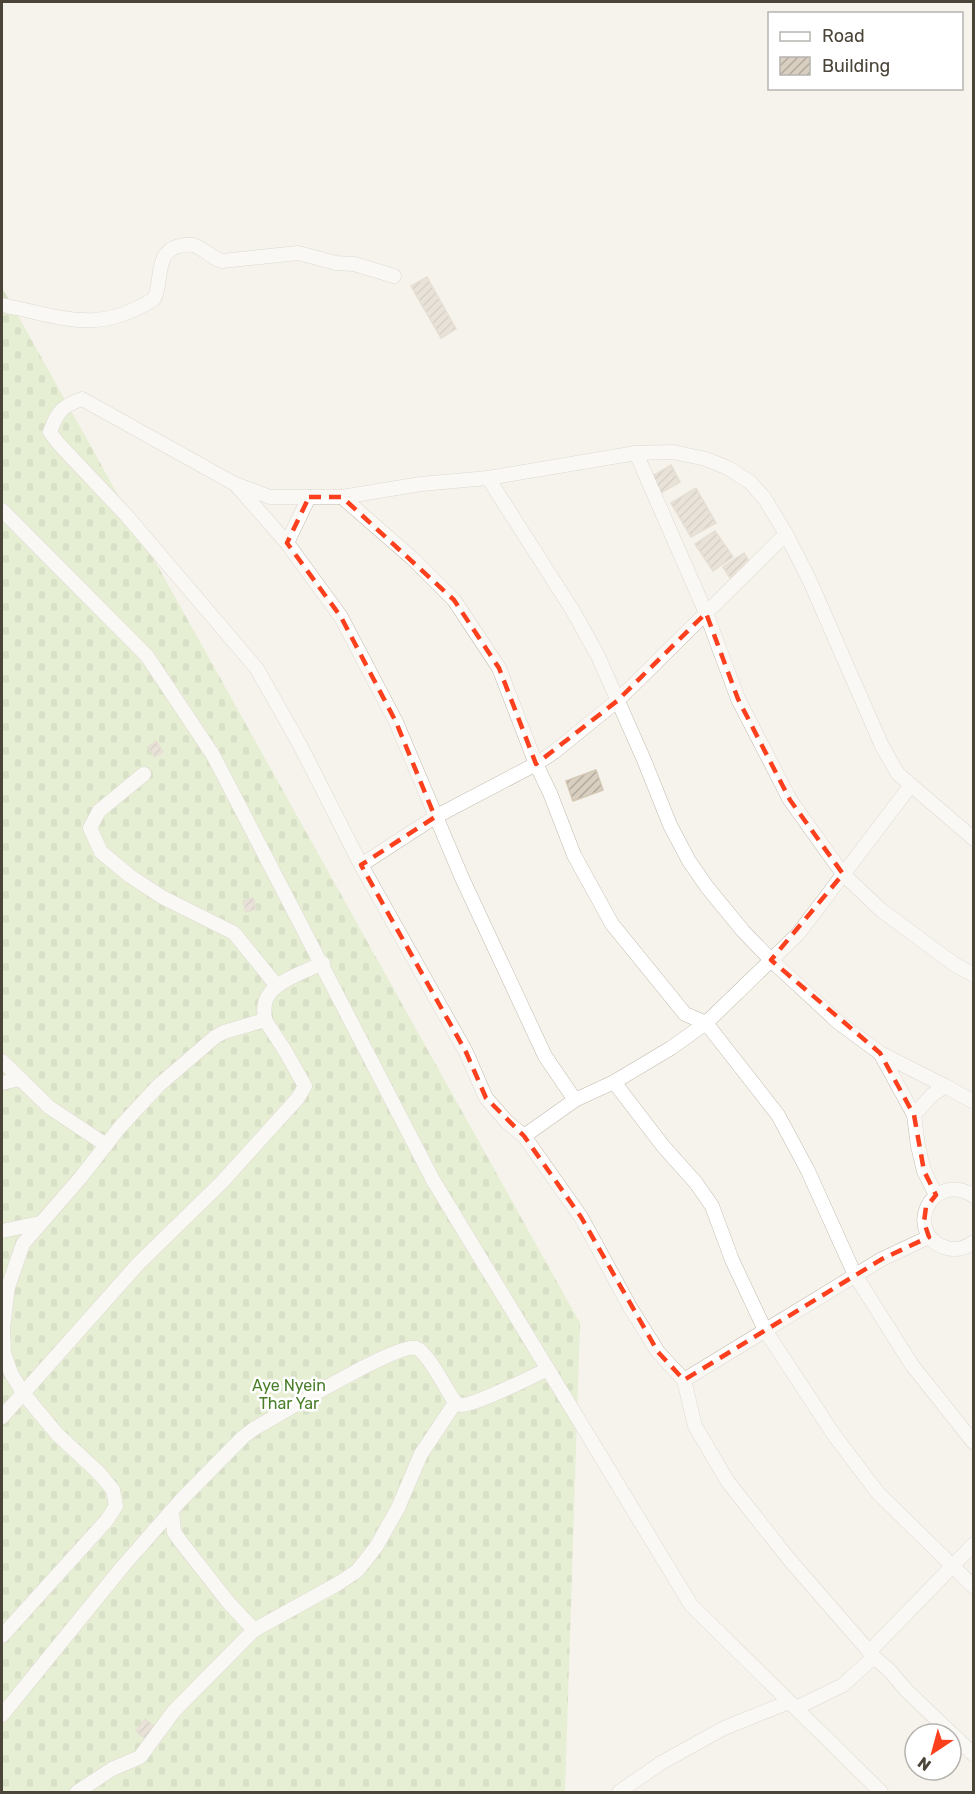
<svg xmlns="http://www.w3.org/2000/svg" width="975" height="1794" viewBox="0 0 975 1794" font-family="Rubik,sans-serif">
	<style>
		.cemetery { fill: url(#cemetery-stones) }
		.building { fill: url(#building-hatch); stroke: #d3c7b4; stroke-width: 1.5 }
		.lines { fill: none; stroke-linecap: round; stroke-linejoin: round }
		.street-casing { stroke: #c2bbae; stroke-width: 15 }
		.street { stroke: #fff; stroke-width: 14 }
		.marked { fill: none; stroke: #fc3f1d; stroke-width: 4.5; stroke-dasharray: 12 8; stroke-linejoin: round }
		.labels { text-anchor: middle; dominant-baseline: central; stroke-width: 5; stroke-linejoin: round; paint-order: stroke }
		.park-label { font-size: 16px; fill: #4a7f2a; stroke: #fff }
	</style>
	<defs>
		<pattern id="cemetery-stones" width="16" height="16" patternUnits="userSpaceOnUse" patternTransform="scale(1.5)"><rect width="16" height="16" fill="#d2eab5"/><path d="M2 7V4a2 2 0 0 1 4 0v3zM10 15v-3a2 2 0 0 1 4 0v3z" fill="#b6ca9c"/></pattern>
		<pattern id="building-hatch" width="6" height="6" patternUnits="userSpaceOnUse" patternTransform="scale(1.5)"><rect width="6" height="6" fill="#d8cfc1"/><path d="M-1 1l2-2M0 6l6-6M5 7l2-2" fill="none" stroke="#b1aa9e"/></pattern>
	</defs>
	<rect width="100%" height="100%" fill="#f6f3ec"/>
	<path class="cemetery" d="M2 287 580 1323 565 1792H2Z"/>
	<g class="building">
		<path d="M427 277 456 329 441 338 411 286Z"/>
		<path d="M671 465 680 482 661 493 651 477Z"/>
		<path d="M696 488 716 523 691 537 671 503Z"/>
		<path d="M715 531 733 557 713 571 695 544Z"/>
		<path d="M744 553 751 564 730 578 723 567Z"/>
		<path d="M156 741 163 752 155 757 148 747Z"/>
		<path d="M596 770 603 790 573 801 566 781Z"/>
		<path d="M253 898 256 909 246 912 243 901Z"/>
		<path d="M145 1719 156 1728 147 1740 136 1731Z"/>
	</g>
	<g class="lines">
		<defs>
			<g id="street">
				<path d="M2 305C63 317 96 335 154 299 163 282 154 252 179 246 184 245 189 244 193 245 204 248 211 258 222 261L298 253 336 263 354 264 394 276"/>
				<path d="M636 453 706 613 738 699 790 800 843 874 881 910 954 964 974 975"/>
				<path d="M488 478 573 611 598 656 644 760 670 825 689 861 707 887 743 931 771 960 838 1022 880 1053 945 1086 974 1102"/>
				<path d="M236 485 287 543 341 617 396 722 462 878 545 1056 575 1100"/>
				<path d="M342 497 413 559 454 600 499 668 536 764 550 793 574 855 612 924 685 1014 706 1023 778 1115 808 1171 855 1275 912 1365 974 1443"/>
				<path d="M2 510 147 656 213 755 433 1180 691 1605 881 1792"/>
				<path d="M287 543 309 497"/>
				<path d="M144 774 99 811 90 828 101 852 130 876 162 897 234 933 277 986"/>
				<path d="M361 865 435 817 536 764 554 752 617 701 786 534"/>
				<path d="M880 1053 914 1115"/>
				<path d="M2 1061 49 1107 106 1145"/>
				<path d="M614 1082 663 1146 696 1183 712 1206 732 1260 765 1330 834 1435 878 1493 974 1587"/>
				<path d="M2 1083 20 1079"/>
				<path d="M524 1136 575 1100 614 1082 671 1048 706 1023 798 934 911 785"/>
				<path d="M936 1195 924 1171 918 1146 914 1115 932 1095 945 1086"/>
				<path d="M974 1196C929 1169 903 1236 947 1248 957 1251 965 1248 974 1242"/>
				<path d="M2 1231 40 1223"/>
				<path d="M684 1380 882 1259 929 1237"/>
				<path d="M2 1417 138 1264 222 1182 298 1098 305 1086 284 1049 265 1020"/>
				<path d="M172 1511 174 1532 181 1542 228 1602 254 1630"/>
				<path d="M2 1636 107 1520 116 1506 113 1490 99 1473 57 1434 23 1393 11 1373 4 1353 3 1328 8 1287 23 1244 81 1177 120 1127 159 1085 215 1037 224 1032 265 1020C264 1012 263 1003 268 996 276 981 308 970 323 963"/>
				<path d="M869 1652 974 1544"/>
				<path d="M874 1657 889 1670 907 1691 974 1755"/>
				<path d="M796 1708 843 1685 874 1657 788 1558 728 1482 695 1426 684 1380 658 1352 630 1307 581 1217 524 1136 507 1122 486 1098 466 1052 361 865 300 745 257 669 126 515 58 443 50 432C57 412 62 406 82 399L235 484 270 497H342L421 484 488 478 636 453 673 452 706 459 728 468 750 482 765 499 786 534 809 579 882 746 898 774 974 839"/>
				<path d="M2 1715 123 1566 181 1500 243 1437 255 1428C279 1415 396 1343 416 1348 427 1352 444 1385 451 1396 454 1400 456 1404 461 1405 474 1406 533 1376 548 1369"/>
				<path d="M77 1792 112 1769 140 1757 174 1711 254 1630 339 1583 357 1571 376 1547 398 1508 421 1454 455 1403"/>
				<path d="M619 1792 661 1763 724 1728 789 1702"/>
			</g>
		</defs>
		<use href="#street" class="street-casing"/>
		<use href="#street" class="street"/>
	</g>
	<path d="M0 0H975V1794H0ZM309 497H342L454 600 499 668 536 764 617 701 706 613 738 699 790 800 843 874 771 960 880 1053 914 1115 924 1171 936 1195 926 1207 924 1222 929 1237 882 1259 684 1380 658 1352 581 1217 524 1136 486 1098 466 1052 361 865 435 817 396 722 341 617 287 543Z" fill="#f6f3ec" fill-opacity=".55" fill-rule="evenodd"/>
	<path class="marked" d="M309 497H342L454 600 499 668 536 764 617 701 706 613 738 699 790 800 843 874 771 960 880 1053 914 1115 924 1171 936 1195 926 1207 924 1222 929 1237 882 1259 684 1380 658 1352 581 1217 524 1136 486 1098 466 1052 361 865 435 817 396 722 341 617 287 543Z"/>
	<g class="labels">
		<g class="park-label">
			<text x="289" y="1385">Aye Nyein<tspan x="289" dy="18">Thar Yar</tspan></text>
		</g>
	</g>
	<rect width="975" height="1794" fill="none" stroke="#4b4439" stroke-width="6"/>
	<rect x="768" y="12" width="195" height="78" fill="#ffffff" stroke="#b7b4b0" stroke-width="1.5"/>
	<rect x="780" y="32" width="30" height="9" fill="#ffffff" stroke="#b7b4b0" stroke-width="1.5"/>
	<text x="822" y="42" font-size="18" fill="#4b4439">Road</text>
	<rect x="780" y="57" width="30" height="18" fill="url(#building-hatch)" stroke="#b7b4b0" stroke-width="1.5"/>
	<text x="822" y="72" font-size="18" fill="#4b4439">Building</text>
	<g transform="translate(933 1752) rotate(216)"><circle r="28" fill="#ffffff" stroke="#b7b4b0" stroke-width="1.5"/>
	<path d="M0-4.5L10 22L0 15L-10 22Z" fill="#fc3f1d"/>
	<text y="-9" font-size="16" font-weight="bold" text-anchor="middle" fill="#4b4439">N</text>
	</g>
</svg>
